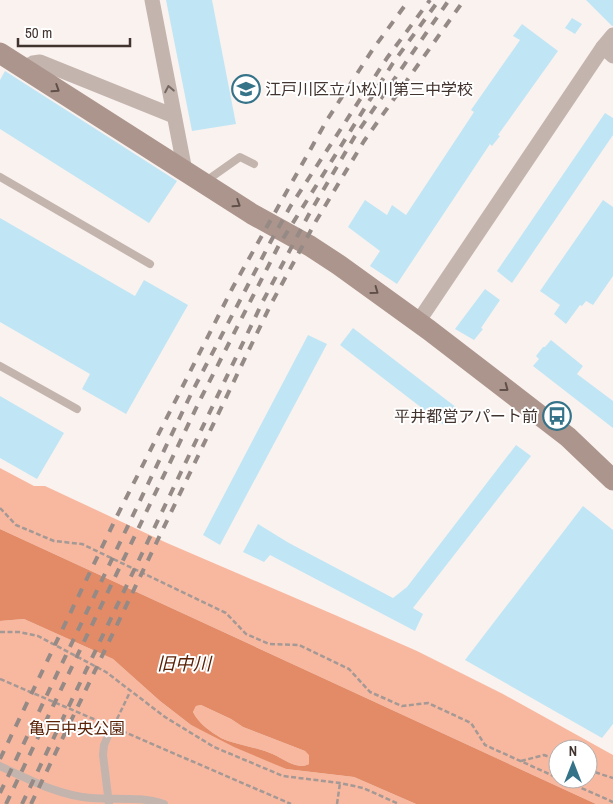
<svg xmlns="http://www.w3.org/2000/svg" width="613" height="804" viewBox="0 0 613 804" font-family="'Archivo Narrow','Noto Sans JP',sans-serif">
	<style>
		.green { fill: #f8b8a0; fill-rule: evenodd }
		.water { fill: #e38b67; fill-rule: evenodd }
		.building { fill: #c0e6f5 }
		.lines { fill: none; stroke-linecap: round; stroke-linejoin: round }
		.path { stroke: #a49995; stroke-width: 2.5; stroke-dasharray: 5 2.5; stroke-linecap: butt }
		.lane { stroke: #c4b4ae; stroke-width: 8 }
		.street { stroke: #c4b4ae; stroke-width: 15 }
		.secondary { stroke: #ac958c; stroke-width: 21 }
		.rail { stroke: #958a85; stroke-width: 4; stroke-dasharray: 9 9; stroke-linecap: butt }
		.oneway { stroke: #61504a }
		.oneway2 { stroke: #756761 }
		.labels { text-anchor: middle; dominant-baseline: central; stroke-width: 4; stroke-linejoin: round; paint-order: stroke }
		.poi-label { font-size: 16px; fill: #41332e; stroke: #fff; text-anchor: start }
		.park-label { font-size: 16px; fill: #5a2308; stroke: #fff }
		.water-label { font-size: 18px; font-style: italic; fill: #582006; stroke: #fff }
	</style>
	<rect width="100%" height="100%" fill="#faf2ef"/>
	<g class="green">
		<path d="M0 468 34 486H45L167 543 335 615 417 651 503 694 613 755V804H596L0 529ZM558 749H588V779H558Z"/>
		<path d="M24 619 113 659 160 701 191 725 286 769 354 777 416 804H0V621Z"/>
		<path d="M201 705 231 719 243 727 305 751 309 754V764C296 771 282 757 270 753 256 747 233 744 221 738 211 732 198 723 193 712L196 706Z"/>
	</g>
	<path class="water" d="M0 529 596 804H416L354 777 286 769 234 747 191 725 160 701 113 659 24 619 0 621ZM201 705 231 719 243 727 305 751 309 755V764C296 771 282 757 270 753 256 747 233 744 221 738 211 732 198 723 193 712L196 706Z"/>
	<g class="building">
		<path d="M166 0H212L236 124 192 131Z"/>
		<path d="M586 0H613V26H612Z"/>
		<path d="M572 18 582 24 575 34 565 28Z"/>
		<path d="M522 24 558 51 498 135 500 136 492 146 490 144 397 284 370 266 380 251 348 227 365 200 387 215 392 205 406 215 474 112 471 110 520 40 513 36Z"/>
		<path d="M5 71 177 181 149 223 0 129V80Z"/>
		<path d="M605 113 613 118V135L512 283 497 271Z"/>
		<path d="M603 200 613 207V276L593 305 586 301 582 306 580 305 566 324 554 314 560 305 540 291Z"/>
		<path d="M0 218 135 296 144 280 188 305 126 414 82 389 90 374 0 322Z"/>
		<path d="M485 289 500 300 481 328 483 329 474 340 455 329Z"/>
		<path d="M353 328 457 408 444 425 340 345Z"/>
		<path d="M308 335 327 344 220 545 203 535Z"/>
		<path d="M551 340 583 366 577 374 613 401V428L533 366 539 359 536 356 543 347H545Z"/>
		<path d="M0 396 64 433 37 479 0 458Z"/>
		<path d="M516 445 531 456 413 608 423 614 415 631 270 555 264 562 243 552 258 524 289 543 393 598 407 587Z"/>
		<path d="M583 506 613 530V724L602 738 465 660Z"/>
	</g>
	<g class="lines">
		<g class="path">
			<path d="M0 508 16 525 54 541 82 544 226 613 246 634 269 644 299 645 349 669 370 692 402 706 428 703 471 723 485 745 558 778"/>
			<path d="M0 632H19L38 636 106 672 165 717 214 747 283 776 340 783 363 788 399 804"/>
			<path d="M0 679 103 723"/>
			<path d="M117 719 130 692"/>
			<path d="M122 731 291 804"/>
			<path d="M521 761 544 755 558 760"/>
			<path d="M588 770 613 778"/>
			<path d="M561 779 613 802"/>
			<path d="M337 804 340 783"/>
		</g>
		<g class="lane">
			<path d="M0 177 150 264"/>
			<path d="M206 181 240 157 254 164"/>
			<path d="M0 366 77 409"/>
			<path d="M0 766C30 780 58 795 91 798 116 800 140 796 164 804"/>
			<path d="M109 804 103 755 104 745 112 727"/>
		</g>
		<g class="street">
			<path d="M152 0 185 171"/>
			<path d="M603 47 613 35"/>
			<path d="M24 68 33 63 40 62 174 116"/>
			<path d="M418 322 603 47 613 56"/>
		</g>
		<path class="secondary" d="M0 53 252 214 310 246 339 265 429 330 568 437 613 480"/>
		<g class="rail">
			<path d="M0 759 117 516 233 287 327 120 373 49 409 0"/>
			<path d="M0 793 192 392 271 241 290 207 387 58 430 0"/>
			<path d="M6 804 201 398 279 245 393 63 439 0"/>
			<path d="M22 804 263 301 308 216 355 136 449 0"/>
			<path d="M31 804 270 306 316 221 364 141 464 0"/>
		</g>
	</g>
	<defs><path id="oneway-chevron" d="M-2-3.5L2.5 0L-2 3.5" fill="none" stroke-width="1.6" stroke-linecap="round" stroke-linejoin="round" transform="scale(1.25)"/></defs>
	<g class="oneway">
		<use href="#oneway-chevron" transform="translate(56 89) rotate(33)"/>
		<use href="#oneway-chevron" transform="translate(237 204) rotate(33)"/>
		<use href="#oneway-chevron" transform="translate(375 291) rotate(36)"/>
		<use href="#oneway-chevron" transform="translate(505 388) rotate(37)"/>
	</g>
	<use class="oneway2" href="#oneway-chevron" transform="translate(169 89) rotate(-101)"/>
	<defs>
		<symbol id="school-ring" viewBox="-11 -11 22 22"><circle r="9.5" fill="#fff" stroke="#357389" stroke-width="1.5"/><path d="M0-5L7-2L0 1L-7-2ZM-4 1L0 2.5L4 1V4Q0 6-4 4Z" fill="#357389"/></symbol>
		<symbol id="bus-ring" viewBox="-11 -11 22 22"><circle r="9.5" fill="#fff" stroke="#357389" stroke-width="1.5"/><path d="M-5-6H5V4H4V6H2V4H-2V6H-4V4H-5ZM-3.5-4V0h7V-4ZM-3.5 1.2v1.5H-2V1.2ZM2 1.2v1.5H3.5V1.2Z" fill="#357389"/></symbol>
	</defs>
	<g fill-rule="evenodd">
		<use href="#school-ring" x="230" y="73" width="32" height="32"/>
		<use href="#bus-ring" x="541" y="400" width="32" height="32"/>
	</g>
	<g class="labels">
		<g class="poi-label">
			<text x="265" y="89">江戸川区立小松川第三中学校</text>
			<text x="538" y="416" text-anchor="end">平井都営アパート前</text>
		</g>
		<g class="park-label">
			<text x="77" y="728">亀戸中央公園</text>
		</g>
		<g class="water-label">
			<text x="184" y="663">旧中川</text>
		</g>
	</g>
	<g transform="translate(573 764)"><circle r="24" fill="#ffffff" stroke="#b3adab"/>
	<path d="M0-4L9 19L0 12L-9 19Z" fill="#357389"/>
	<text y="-8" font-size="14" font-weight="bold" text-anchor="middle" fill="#41332e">N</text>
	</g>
	<path d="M18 38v8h112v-8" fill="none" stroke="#41332e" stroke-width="2.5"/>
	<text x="25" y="38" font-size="15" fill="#41332e" stroke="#ffffff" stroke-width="4" paint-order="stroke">50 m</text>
</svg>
